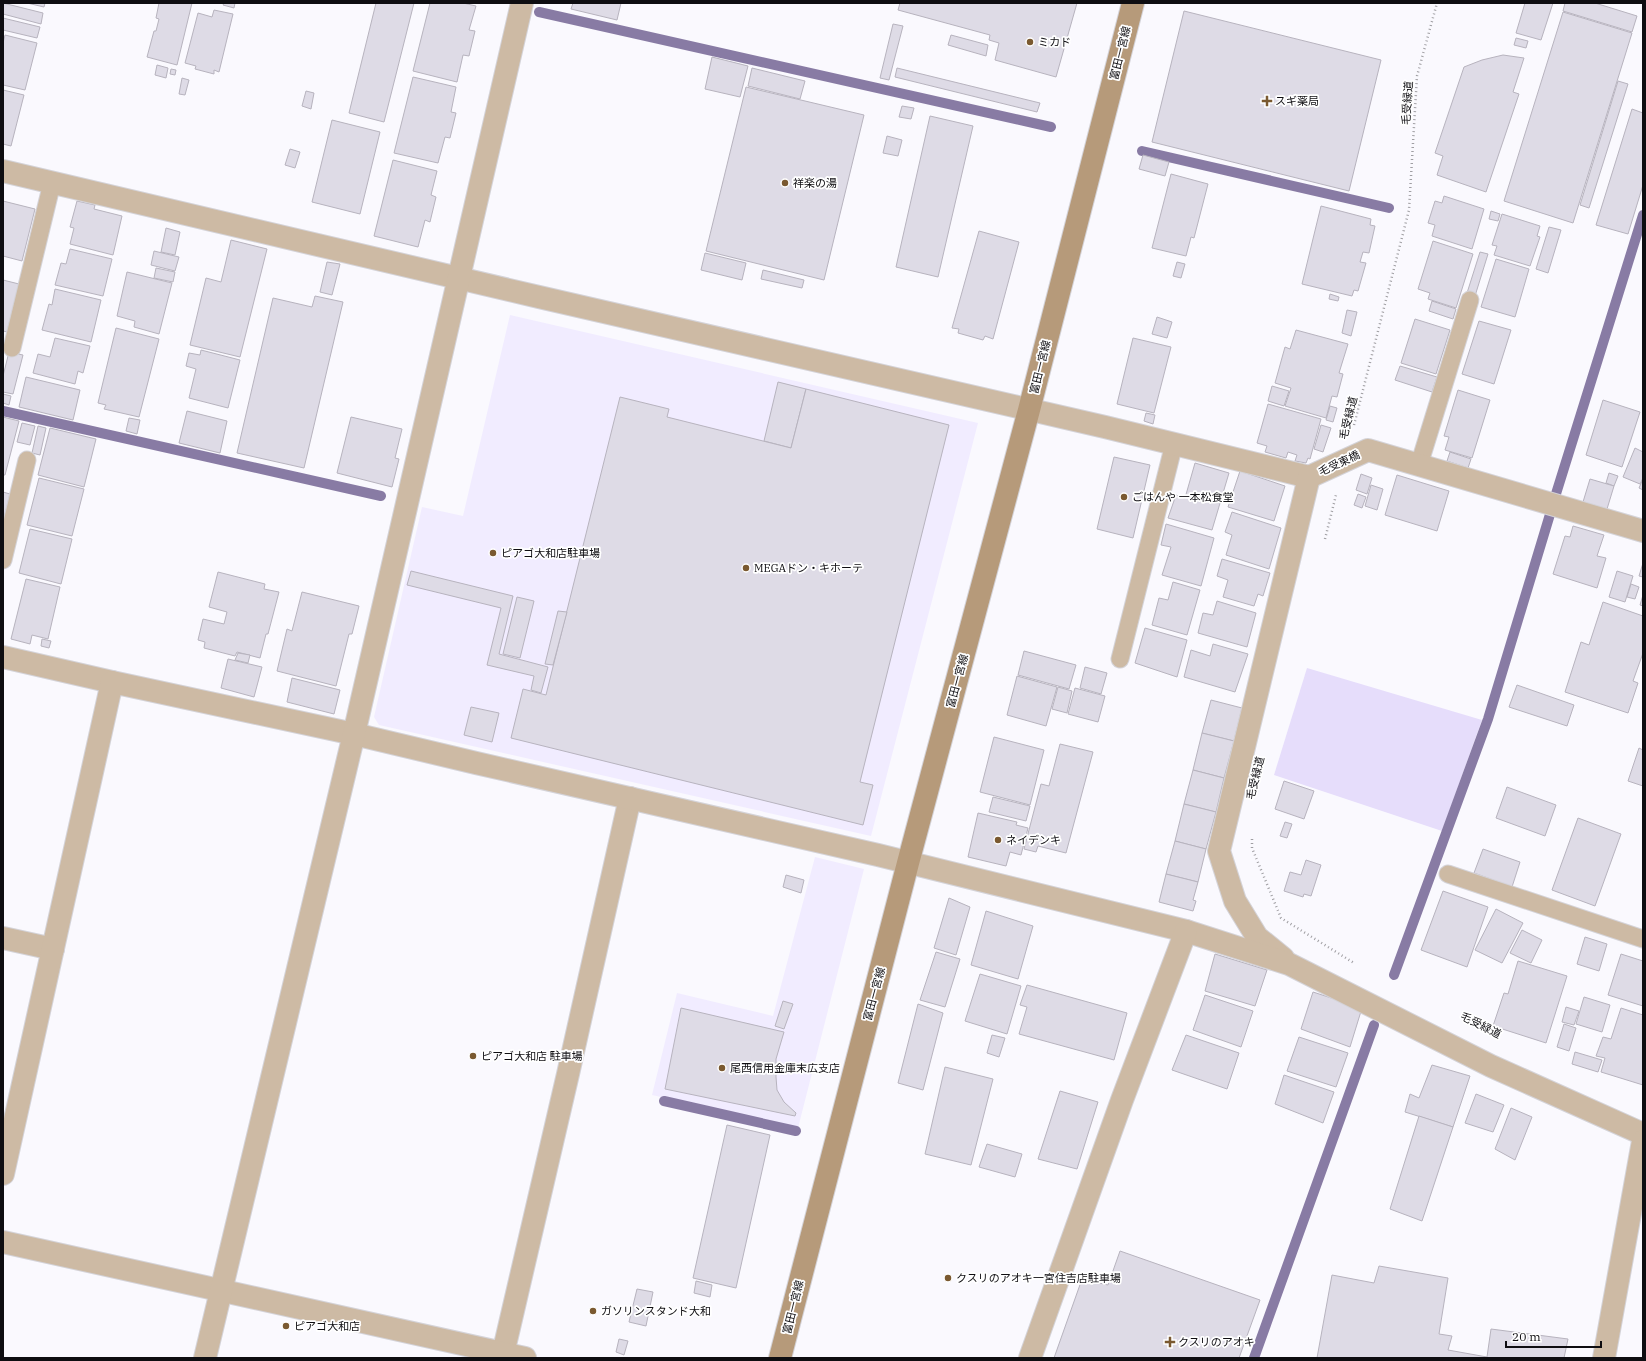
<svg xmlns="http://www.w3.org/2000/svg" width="1646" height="1361" viewBox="0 0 1646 1361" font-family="'IBM Plex Serif','Noto Sans JP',serif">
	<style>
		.built { fill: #f1ecff }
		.green { fill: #e6ddfb }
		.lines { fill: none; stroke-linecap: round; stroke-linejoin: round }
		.stream { stroke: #887ba4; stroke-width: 10 }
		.building { fill: #dedbe6; stroke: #b7b3be }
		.service-casing { stroke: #d4d3d8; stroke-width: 19 }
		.pedestrian-casing { stroke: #d4d3d8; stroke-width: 24 }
		.minor-casing { stroke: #d4d3d8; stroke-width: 24 }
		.secondary-casing { stroke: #d4d3d8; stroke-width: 24 }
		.path { stroke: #a09fa3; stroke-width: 2.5; stroke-dasharray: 1 3; stroke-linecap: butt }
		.service { stroke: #cdbaa4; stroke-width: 17 }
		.pedestrian { stroke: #cdbaa4; stroke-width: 22 }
		.minor { stroke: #cdbaa4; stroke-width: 22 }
		.secondary { stroke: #b69a7a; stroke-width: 22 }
		.poi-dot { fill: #7a5930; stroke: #fff; stroke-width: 1.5 }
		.labels { text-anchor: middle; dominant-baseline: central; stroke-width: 3.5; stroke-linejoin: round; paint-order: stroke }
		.poi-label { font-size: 11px; fill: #0e0d11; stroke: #fff; text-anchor: start }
		.street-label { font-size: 11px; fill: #0e0d11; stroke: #fff }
	</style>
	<rect width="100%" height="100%" fill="#faf9fe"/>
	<g class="built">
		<path d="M510 315 978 423 871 836 379 725 374 717 422 507 463 516Z"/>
		<path d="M815 857 864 869 798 1128 652 1095 677 993 773 1016Z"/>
	</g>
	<path class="green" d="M1307 668 1482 720 1442 831 1274 775Z"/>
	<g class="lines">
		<g class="stream">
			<path d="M539 12 1051 127"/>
			<path d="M1142 151 1389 208"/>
			<path d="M3 411 381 496"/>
			<path d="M1555 497 1643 215"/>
			<path d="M1394 975 1488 719 1551 511"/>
			<path d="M664 1101 796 1131"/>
			<path d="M1254 1358 1374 1025"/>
		</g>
	</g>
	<g class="building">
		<path d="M3 3 43 13 41 24 3 14Z"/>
		<path d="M27 3H45L44 7Z"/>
		<path d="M159 3H192L177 65 147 57 154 31H156L159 19 156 18Z"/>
		<path d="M224 3H235L234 8 223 5Z"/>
		<path d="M376 3H414L384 122 349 113Z"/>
		<path d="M430 3H463L476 6 469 30 475 31 469 56 463 55 457 82 413 71Z"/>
		<path d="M573 3H621L617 20 571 9Z"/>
		<path d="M900 3H1077L1056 77 995 60 999 43 989 40 990 35 898 10Z"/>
		<path d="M1525 3H1553L1541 40 1516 33Z"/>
		<path d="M1565 3H1595L1637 16 1632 32 1563 11Z"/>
		<path d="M214 10 233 14 219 72 214 70V74L195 69 196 66 185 63 198 13 212 17Z"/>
		<path d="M1184 11 1381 60 1349 191 1152 142Z"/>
		<path d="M1563 12 1632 33 1573 223 1504 201Z"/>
		<path d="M3 18 40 27 37 38 3 30Z"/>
		<path d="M893 24 903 26 889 80 880 78Z"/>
		<path d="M5 35 37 43 25 90 3 85V43Z"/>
		<path d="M951 35 988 45 986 56 948 45Z"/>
		<path d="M1516 38 1528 41 1526 48 1514 45Z"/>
		<path d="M1503 55 1524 58 1513 92 1519 94 1486 192 1437 175 1443 156 1435 153 1464 67 1482 60Z"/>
		<path d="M712 57 748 66 740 97 705 89Z"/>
		<path d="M157 65 168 68 166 78 155 75Z"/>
		<path d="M752 68 805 81 800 99 748 86Z"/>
		<path d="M897 68 1040 103 1037 112 895 77Z"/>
		<path d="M171 69 176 70 175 75 170 74Z"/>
		<path d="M413 77 456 87 451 112 456 113 450 138 445 137 438 163 394 153Z"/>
		<path d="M182 78 189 80 185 95 179 94Z"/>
		<path d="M1618 81 1628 84 1589 208 1580 205Z"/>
		<path d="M746 87 864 115 824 280 706 251Z"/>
		<path d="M3 90 24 95 11 146 3 144Z"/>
		<path d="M306 91 314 93 311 109 302 106Z"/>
		<path d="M902 106 914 108 911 119 899 117Z"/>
		<path d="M1632 109 1643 113V185L1628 234 1596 225Z"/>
		<path d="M930 116 973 126 938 277 896 267Z"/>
		<path d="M332 120 380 132 360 214 312 202Z"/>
		<path d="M887 136 902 140 898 156 883 153Z"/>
		<path d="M290 149 300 152 295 168 285 165Z"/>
		<path d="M1143 155 1169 162 1165 176 1139 169Z"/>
		<path d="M393 160 437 171 431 195 436 197 430 222 425 220 418 247 374 236Z"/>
		<path d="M1171 174 1208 184 1194 238 1191 237 1186 256 1152 248Z"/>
		<path d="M1444 196 1484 209 1472 249 1432 236 1435 225 1428 223 1435 201 1442 203Z"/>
		<path d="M3 201 35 209 22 261 3 256Z"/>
		<path d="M77 201 95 205 94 209 122 216 113 255 70 244 74 228 70 227Z"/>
		<path d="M1321 206 1371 219 1370 225 1375 226 1369 253 1363 252 1360 262 1366 263 1358 291 1354 290 1352 296 1302 284Z"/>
		<path d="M1491 211 1500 214 1498 221 1489 219Z"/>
		<path d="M1502 214 1540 226 1537 236 1540 237 1530 266 1494 255 1497 246 1492 245Z"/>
		<path d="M1549 227 1561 230 1548 273 1536 269Z"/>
		<path d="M166 228 180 232 175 255 161 252Z"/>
		<path d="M979 231 1019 242 993 339 985 336 983 340 958 333 959 329 952 328Z"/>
		<path d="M231 240 267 249 240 357 190 345 206 278 221 282Z"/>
		<path d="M1433 241 1473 254 1456 308 1428 299 1430 293 1418 289Z"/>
		<path d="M70 249 112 259 103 296 55 285 61 263 66 264Z"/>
		<path d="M154 251 179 257 175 271 151 265Z"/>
		<path d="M1480 252 1488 254 1475 296 1467 293Z"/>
		<path d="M705 253 746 263 742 280 701 270Z"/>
		<path d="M1496 259 1529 269 1515 317 1481 307Z"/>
		<path d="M327 262 340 264 332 295 320 292Z"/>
		<path d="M1177 262 1185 264 1181 278 1173 276Z"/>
		<path d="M156 268 175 272 173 282 154 278Z"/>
		<path d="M763 270 804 280 802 288 761 279Z"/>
		<path d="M127 272 172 283 159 334 134 327 135 321 117 316Z"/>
		<path d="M3 280 19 284 7 332 3 331Z"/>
		<path d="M55 289 101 300 91 342 42 330 49 304 52 305Z"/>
		<path d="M1330 294 1339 297 1338 301 1329 299Z"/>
		<path d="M315 296 343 302 304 468 237 453 273 298 312 307Z"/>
		<path d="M1432 301 1456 309 1453 319 1429 311Z"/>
		<path d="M1347 310 1357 312 1351 336 1342 333Z"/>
		<path d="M1157 317 1172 322 1167 338 1152 334Z"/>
		<path d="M1415 319 1450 330 1436 374 1401 363Z"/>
		<path d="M1479 321 1511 330 1494 384 1462 374Z"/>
		<path d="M116 328 159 339 139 417 104 409 106 405 98 403Z"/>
		<path d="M1296 330 1348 344 1339 373 1343 374 1337 397 1332 396 1326 418 1285 406 1291 388 1275 383 1285 347 1290 349Z"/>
		<path d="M55 338 90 346 83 373 78 371 75 384 33 373 38 354 50 357Z"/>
		<path d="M1133 338 1171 347 1154 413 1117 404Z"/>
		<path d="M201 350 240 360 228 408 189 398 196 369 186 366 189 353 200 355Z"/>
		<path d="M9 352 23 355 13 394 3 392V376Z"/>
		<path d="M1400 366 1437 377 1432 392 1395 380Z"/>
		<path d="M26 377 80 390 73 420 19 407Z"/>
		<path d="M778 382 806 389 791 448 764 441Z"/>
		<path d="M1272 386 1289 391 1284 406 1268 401Z"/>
		<path d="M806 389 949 425 860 782 873 785 863 825 511 738 523 689 546 695 620 397 669 409 667 417 791 448Z"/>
		<path d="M1458 390 1490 400 1472 458 1445 450 1449 437 1444 436Z"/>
		<path d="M3 394 11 396 9 405 3 403Z"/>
		<path d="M1603 400 1640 412 1622 467 1586 455Z"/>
		<path d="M1268 404 1321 419 1310 459 1308 458 1306 463 1295 461 1297 455 1288 452 1286 458 1265 452 1267 446 1257 443Z"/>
		<path d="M1330 406 1337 408 1333 422 1326 420Z"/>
		<path d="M187 411 227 421 220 453 179 443Z"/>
		<path d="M1146 413 1155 415 1153 424 1144 421Z"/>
		<path d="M3 417 19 421 5 475H3Z"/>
		<path d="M351 417 402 429 395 458 399 459 392 487 337 473Z"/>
		<path d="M129 418 140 420 137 434 126 431Z"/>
		<path d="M22 423 35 426 30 445 17 442Z"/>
		<path d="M1321 425 1331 428 1323 452 1314 449Z"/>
		<path d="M38 426 46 428 40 455 32 453Z"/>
		<path d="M50 428 96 439 84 487 38 475Z"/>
		<path d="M1635 448 1643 452V478L1640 484 1623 477Z"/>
		<path d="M1450 452 1471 459 1468 468 1447 461Z"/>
		<path d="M1114 457 1150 465 1133 538 1097 529Z"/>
		<path d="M1195 463 1229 473 1212 530 1168 518 1176 495 1185 498Z"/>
		<path d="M1240 471 1285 486 1274 521 1228 507Z"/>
		<path d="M1609 473 1618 476 1614 486 1606 483Z"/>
		<path d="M1361 474 1372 478 1367 494 1356 490Z"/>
		<path d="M1397 475 1449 491 1437 531 1385 515Z"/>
		<path d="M39 478 84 489 72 536 27 525Z"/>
		<path d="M1590 479 1614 486 1607 509 1583 502Z"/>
		<path d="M1643 479V490L1639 488Z"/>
		<path d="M1371 485 1383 489 1377 510 1365 506Z"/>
		<path d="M3 492 10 494 3 523Z"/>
		<path d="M1358 494 1366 497 1362 508 1354 505Z"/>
		<path d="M1232 512 1281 528 1269 569 1226 555 1232 535 1225 532Z"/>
		<path d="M1166 524 1214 538 1201 586 1162 575 1171 547 1161 545Z"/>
		<path d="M1573 526 1604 535 1597 556 1606 558 1597 588 1553 574 1565 536 1570 537Z"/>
		<path d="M30 529 72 539 61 584 19 573Z"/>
		<path d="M1222 559 1270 573 1263 596 1258 594 1254 606 1223 597 1228 580 1217 576Z"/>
		<path d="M1643 563V577L1639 576Z"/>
		<path d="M411 571 513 596 499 654 548 667 541 693 531 690 534 676 487 665 501 608 407 585Z"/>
		<path d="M1617 571 1633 576 1625 602 1609 597Z"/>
		<path d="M218 572 265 584 264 589 279 592 268 634H266L260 658 237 652 235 656 204 648 205 642 198 640 203 619 224 624 227 612 209 607Z"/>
		<path d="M26 579 60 587 48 639 32 635 30 644 11 639Z"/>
		<path d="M1173 582 1200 590 1187 635 1152 625 1159 598 1168 600Z"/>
		<path d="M1631 584 1639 587 1635 599 1627 597Z"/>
		<path d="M302 592 359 606 352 634H349L336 686 277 671 287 629 292 631Z"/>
		<path d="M1643 595V606L1640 605Z"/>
		<path d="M517 597 534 601 520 658 503 654Z"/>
		<path d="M1217 601 1256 613 1247 647 1198 633 1203 613 1213 615Z"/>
		<path d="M1603 602 1643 616V653L1633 681 1638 683 1628 713 1565 692 1581 642 1589 645Z"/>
		<path d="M558 611 567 612 553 665 545 664Z"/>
		<path d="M1145 628 1187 640 1177 677 1135 663Z"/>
		<path d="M42 639 51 641 49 648 41 646Z"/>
		<path d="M1213 644 1248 654 1235 692 1184 677 1191 650 1210 656Z"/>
		<path d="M1024 651 1076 665 1069 689 1018 675Z"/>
		<path d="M238 653 250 655 248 663 235 660Z"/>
		<path d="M228 659 262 667 254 697 221 688Z"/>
		<path d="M1085 667 1107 673 1101 694 1080 688Z"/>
		<path d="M1017 676 1057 687 1046 726 1007 715Z"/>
		<path d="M292 678 340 690 334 714 287 702Z"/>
		<path d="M1517 685 1574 705 1567 726 1509 707Z"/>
		<path d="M1058 687 1072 691 1067 713 1052 709Z"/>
		<path d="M1075 688 1105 696 1098 722 1068 714Z"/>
		<path d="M1211 700 1242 708 1234 741 1202 733Z"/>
		<path d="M471 707 499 713 492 742 464 735Z"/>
		<path d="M1202 733 1234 741 1224 778 1193 770Z"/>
		<path d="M994 737 1044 750 1030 805 980 792Z"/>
		<path d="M1060 744 1093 752 1066 853 1038 846 1036 852 1024 849 1041 784 1049 786Z"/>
		<path d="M1639 748 1643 750V786L1628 781Z"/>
		<path d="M1193 770 1224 778 1216 812 1184 804Z"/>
		<path d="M1284 781 1314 791 1304 819 1275 809Z"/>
		<path d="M1507 787 1556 805 1545 836 1496 818Z"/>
		<path d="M993 797 1030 806 1026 821 989 812Z"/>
		<path d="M1184 804 1216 812 1206 849 1175 841Z"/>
		<path d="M978 813 1017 822 1016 825 1028 828 1021 855 1010 852 1006 866 968 857Z"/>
		<path d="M1578 818 1621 834 1595 906 1552 890Z"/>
		<path d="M1285 822 1292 824 1287 838 1280 836Z"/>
		<path d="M1175 841 1206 849 1198 882 1166 874Z"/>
		<path d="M1483 849 1520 862 1512 887 1474 873Z"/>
		<path d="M1306 860 1321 865 1311 896 1304 894 1303 897 1284 891 1290 872 1301 875Z"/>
		<path d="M1166 874 1198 882 1193 900 1196 901 1193 911 1159 902Z"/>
		<path d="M786 875 804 880 801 893 783 887Z"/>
		<path d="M1443 891 1488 907 1467 967 1421 950Z"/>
		<path d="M949 898 970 907 956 955 934 948Z"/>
		<path d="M1496 909 1523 923 1502 963 1475 950Z"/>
		<path d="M986 911 1033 926 1018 979 971 965Z"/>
		<path d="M1522 930 1542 940 1531 963 1510 953Z"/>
		<path d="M1585 937 1607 944 1599 971 1577 964Z"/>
		<path d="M936 952 960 959 945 1007 920 1000Z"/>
		<path d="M1215 954 1267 970 1255 1006 1205 991Z"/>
		<path d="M1621 954 1643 961V1006L1608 995Z"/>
		<path d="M1518 961 1567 976 1546 1043 1493 1026 1504 993 1508 994Z"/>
		<path d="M980 974 1021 986 1007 1034 965 1021Z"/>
		<path d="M1027 985 1127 1013 1114 1060 1019 1034 1027 1007 1020 1005Z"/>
		<path d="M1313 992 1362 1008 1350 1047 1301 1029Z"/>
		<path d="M1205 995 1253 1011 1241 1047 1193 1030Z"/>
		<path d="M1584 997 1610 1005 1602 1032 1576 1024Z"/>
		<path d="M783 1001 793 1004 784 1029 775 1026Z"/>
		<path d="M918 1004 943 1013 923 1090 898 1083Z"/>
		<path d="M1566 1007 1579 1011 1574 1025 1562 1022Z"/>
		<path d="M681 1008 784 1032 776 1059V1077L777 1090 784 1102 796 1113 795 1116 665 1089Z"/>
		<path d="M1621 1008 1643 1015V1085L1601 1072 1605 1058 1596 1056 1603 1037 1611 1039Z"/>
		<path d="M1564 1024 1576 1028 1569 1051 1557 1047Z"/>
		<path d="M992 1035 1005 1038 999 1057 987 1053Z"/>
		<path d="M1186 1035 1239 1053 1227 1089 1172 1070Z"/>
		<path d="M1299 1037 1348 1053 1336 1087 1287 1071Z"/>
		<path d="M1575 1052 1602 1060 1598 1072 1572 1064Z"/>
		<path d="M1432 1065 1470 1076 1453 1127 1405 1112 1410 1094 1419 1098Z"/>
		<path d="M945 1067 993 1079 971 1165 925 1154Z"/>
		<path d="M1284 1075 1334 1092 1323 1123 1275 1104Z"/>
		<path d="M1060 1091 1098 1102 1077 1169 1038 1159Z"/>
		<path d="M1476 1094 1504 1105 1493 1132 1465 1123Z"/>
		<path d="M1511 1108 1532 1117 1515 1160 1495 1149Z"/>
		<path d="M1419 1116 1453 1127 1422 1221 1390 1209Z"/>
		<path d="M727 1125 770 1135 736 1288 693 1278Z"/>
		<path d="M987 1144 1022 1154 1015 1177 979 1167Z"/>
		<path d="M1120 1251 1260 1300 1239 1358H1054L1082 1279 1108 1285Z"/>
		<path d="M1379 1266 1448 1278 1439 1334 1452 1336 1448 1350 1487 1357 1491 1329 1568 1339 1564 1358H1317L1332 1275 1374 1283Z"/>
		<path d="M696 1281 712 1285 710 1297 694 1293Z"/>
		<path d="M637 1289 653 1292 646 1326 629 1322Z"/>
		<path d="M619 1339 628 1341 624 1355 616 1352Z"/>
	</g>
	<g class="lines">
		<defs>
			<g id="service">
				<path d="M12 348 52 183"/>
				<path d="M1419 465 1470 300"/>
				<path d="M3 560 27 460"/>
				<path d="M1120 659 1174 444"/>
				<path d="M1448 874 1643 939"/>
			</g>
			<path id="pedestrian" d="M502 1358 568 1074 630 798"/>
			<g id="minor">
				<path d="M3 171 539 297 1105 427 1309 477"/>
				<path d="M1309 477 1368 450 1643 531"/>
				<path d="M3 657 112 682"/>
				<path d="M3 938 53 949"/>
				<path d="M1283 958 1257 937 1235 901 1219 851 1309 477"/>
				<path d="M3 1174 112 682 354 734 476 763 878 855 1186 931 1289 964 1491 1066 1643 1134"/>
				<path d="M3 1242 525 1358"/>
				<path d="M205 1358 354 734 522 3"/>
				<path d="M1030 1358 1122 1100 1186 931"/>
				<path d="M1604 1358 1643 1141"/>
			</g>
			<path id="secondary" d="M780 1358 908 863 1029 410 1133 3"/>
		</defs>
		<use href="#service" class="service-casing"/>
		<use href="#pedestrian" class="pedestrian-casing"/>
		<use href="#minor" class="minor-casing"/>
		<use href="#secondary" class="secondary-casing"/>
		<g class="path">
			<path d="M1354 425 1409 210 1417 76 1437 3"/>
			<path d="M1325 539 1336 495"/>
			<path d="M1252 839V848L1281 918 1354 963"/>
		</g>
		<use href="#service" class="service"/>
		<use href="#pedestrian" class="pedestrian"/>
		<use href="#minor" class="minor"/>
		<use href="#secondary" class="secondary"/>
	</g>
	<g class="poi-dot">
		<circle cx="1030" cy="42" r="4"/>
		<path d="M1265 95h4v4h4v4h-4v4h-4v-4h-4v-4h4z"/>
		<circle cx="785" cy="183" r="4"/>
		<circle cx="1124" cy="497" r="4"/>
		<circle cx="493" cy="553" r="4"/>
		<circle cx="746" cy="568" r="4"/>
		<circle cx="998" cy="840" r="4"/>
		<circle cx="473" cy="1056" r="4"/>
		<circle cx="722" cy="1068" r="4"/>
		<circle cx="948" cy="1278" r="4"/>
		<circle cx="593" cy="1311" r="4"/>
		<circle cx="286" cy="1326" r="4"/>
		<path d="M1168 1336h4v4h4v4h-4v4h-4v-4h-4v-4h4z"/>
	</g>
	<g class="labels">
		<g class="poi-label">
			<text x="1038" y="42">ミカド</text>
			<text x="1275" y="101">スギ薬局</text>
			<text x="793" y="183">祥楽の湯</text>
			<text x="1132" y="497">ごはんや 一本松食堂</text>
			<text x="501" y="553">ピアゴ大和店駐車場</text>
			<text x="754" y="568">MEGAドン・キホーテ</text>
			<text x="1006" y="840">ネイデンキ</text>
			<text x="481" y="1056">ピアゴ大和店 駐車場</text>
			<text x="730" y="1068">尾西信用金庫末広支店</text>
			<text x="956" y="1278">クスリのアオキ一宮住吉店駐車場</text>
			<text x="601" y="1311">ガソリンスタンド大和</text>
			<text x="294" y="1326">ピアゴ大和店</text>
			<text x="1178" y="1342">クスリのアオキ</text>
		</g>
		<g class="street-label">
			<text transform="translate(1120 53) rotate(-76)">富田一宮線</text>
			<text transform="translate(1407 103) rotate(-86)">毛受緑道</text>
			<text transform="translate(1040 367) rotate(-76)">富田一宮線</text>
			<text transform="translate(1348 418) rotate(-76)">毛受緑道</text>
			<text transform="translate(1339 463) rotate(-25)">毛受東橋</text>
			<text transform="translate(957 681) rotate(-75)">富田一宮線</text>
			<text transform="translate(1255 778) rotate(-76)">毛受緑道</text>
			<text transform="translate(874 994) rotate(-75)">富田一宮線</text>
			<text transform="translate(1481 1025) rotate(27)">毛受緑道</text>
			<text transform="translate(793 1307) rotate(-76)">富田一宮線</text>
		</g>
	</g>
	<rect width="1646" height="1361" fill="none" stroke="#0e0d11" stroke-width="8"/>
	<path d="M1506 1341v6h95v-6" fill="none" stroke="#0e0d11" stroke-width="2"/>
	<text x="1512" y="1341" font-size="12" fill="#0e0d11" stroke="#ffffff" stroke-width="3" paint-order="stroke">20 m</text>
</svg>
